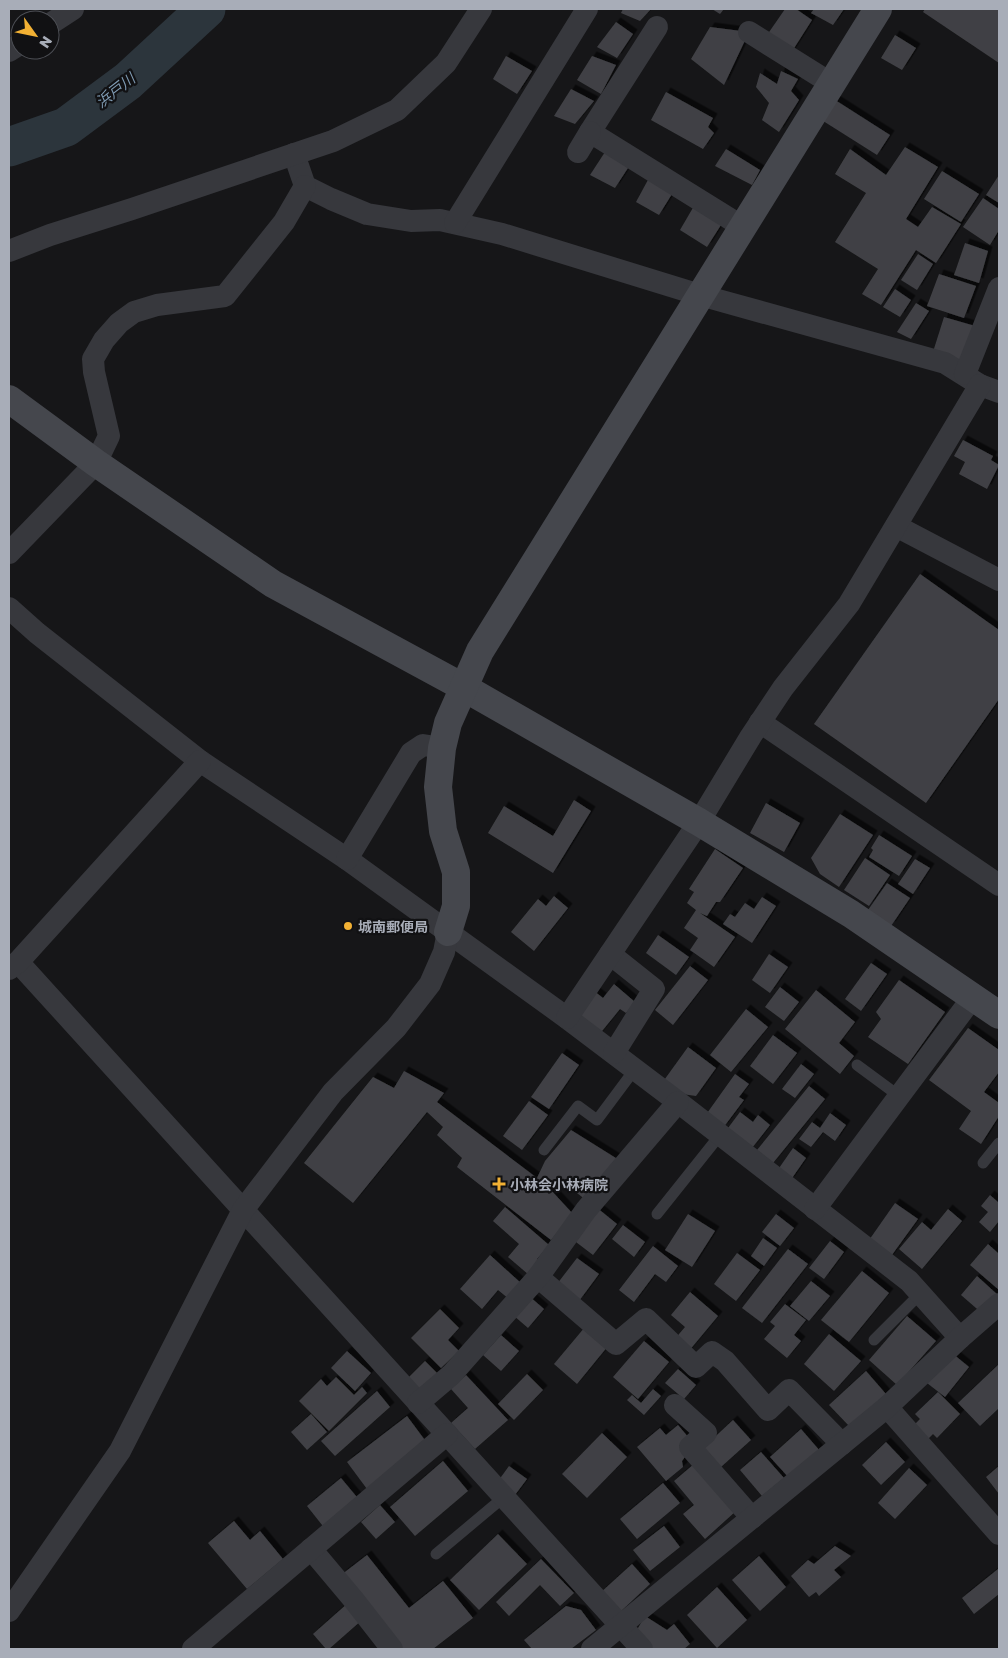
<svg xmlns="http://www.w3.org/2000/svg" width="1008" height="1658" viewBox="0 0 1008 1658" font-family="'Golos Text','Noto Sans JP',sans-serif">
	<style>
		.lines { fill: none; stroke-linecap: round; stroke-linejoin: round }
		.river { stroke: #2c353c; stroke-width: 39 }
		.building { fill: #404145; filter: url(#shadow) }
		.lane { stroke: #37383d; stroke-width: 11 }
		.street { stroke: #37383d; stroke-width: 22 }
		.secondary { stroke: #45474d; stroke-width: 28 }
		.poi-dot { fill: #f2b134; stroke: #111113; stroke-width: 2 }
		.labels { text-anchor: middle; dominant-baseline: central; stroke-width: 4.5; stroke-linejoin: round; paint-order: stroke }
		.poi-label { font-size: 14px; font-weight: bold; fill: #a8adb8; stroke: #111113; text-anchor: start }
		.water-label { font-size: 15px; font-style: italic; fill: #7f9bb3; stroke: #111113 }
	</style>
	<defs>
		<filter id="shadow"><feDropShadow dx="4.5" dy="-4.5" stdDeviation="0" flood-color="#0009"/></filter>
	</defs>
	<rect width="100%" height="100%" fill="#161618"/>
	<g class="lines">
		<path class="river" d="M9 147 66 127 128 81 206 9"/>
	</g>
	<g class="building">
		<path d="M623 9H651L640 21 621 13Z"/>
		<path d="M712 9H724L720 14Z"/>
		<path d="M785 9H796L812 20 791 53 765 38Z"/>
		<path d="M814 9H844L833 25 811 13Z"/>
		<path d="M925 9H999V63L923 12Z"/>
		<path d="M616 22 633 34 617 58 597 47Z"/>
		<path d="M710 27 749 32 724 85 691 59Z"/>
		<path d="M895 35 916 48 902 70 881 58Z"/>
		<path d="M506 56 532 71 517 94 493 79Z"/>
		<path d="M592 56 616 65 601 94 577 80Z"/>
		<path d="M781 71 798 79 791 91 799 100 779 132 762 120 769 103 756 87 760 73 777 84Z"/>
		<path d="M571 89 594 101 575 124 554 116Z"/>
		<path d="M666 92 713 118 708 127 714 133 703 149 651 120Z"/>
		<path d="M832 98 890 135 877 155 820 119Z"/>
		<path d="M905 147 938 167 906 219 918 227 932 207 961 224 936 263 916 250 881 305 862 294 878 269 835 242 866 193 835 174 850 149 886 175Z"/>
		<path d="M726 149 760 170 752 185 715 166Z"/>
		<path d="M605 152 628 168 615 188 590 175Z"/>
		<path d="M942 171 979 194 961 222 924 199Z"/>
		<path d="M999 175V203L986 195Z"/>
		<path d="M649 178 672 194 659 215 636 202Z"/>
		<path d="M983 198 999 209V230L990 245 963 227Z"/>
		<path d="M694 206 721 225 707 247 680 230Z"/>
		<path d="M965 243 988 251 979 283 954 275Z"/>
		<path d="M918 254 933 264 917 290 901 280Z"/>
		<path d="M939 274 976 286 964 318 927 306Z"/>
		<path d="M895 289 911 300 900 317 883 307Z"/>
		<path d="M916 303 929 311 911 339 897 332Z"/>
		<path d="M944 317 975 326 965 361 933 352Z"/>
		<path d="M963 440 993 456 991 460 999 465 987 489 959 474 965 462 954 456Z"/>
		<path d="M920 574 999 630V699L926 803 814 724Z"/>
		<path d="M574 800 591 811 553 873 488 833 504 806 553 836Z"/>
		<path d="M766 803 800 823 784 852 750 833Z"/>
		<path d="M840 814 873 835 839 887 820 874 811 858Z"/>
		<path d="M879 835 912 856 899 876 869 857 873 850 871 848Z"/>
		<path d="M715 849 743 868 720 902H716L707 916 700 913 735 937 714 967 690 950 698 938 684 928 696 910 687 903 694 892 689 889Z"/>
		<path d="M865 858 890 875 869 906 844 890Z"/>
		<path d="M915 859 930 868 913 894 898 884Z"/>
		<path d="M887 883 910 898 891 926 868 910Z"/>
		<path d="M554 896 568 908 534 951 511 932 538 899 546 906Z"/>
		<path d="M762 897 776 906 752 943 723 924 730 914 735 917 745 903 754 909Z"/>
		<path d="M658 935 689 957 676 975 646 953Z"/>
		<path d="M769 954 788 967 770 993 752 980Z"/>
		<path d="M871 963 887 974 861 1011 845 999Z"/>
		<path d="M690 966 708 980 673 1025 655 1010Z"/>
		<path d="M899 980 945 1012 908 1064 868 1037 881 1019 876 1012Z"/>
		<path d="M614 984 635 1002 626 1013 620 1009 598 1036 573 1016 594 991 603 998Z"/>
		<path d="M780 987 799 1002 784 1021 765 1007Z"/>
		<path d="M816 990 855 1022 839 1043 854 1056 840 1074 785 1029Z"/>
		<path d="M746 1009 768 1027 731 1072 710 1055Z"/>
		<path d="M968 1028 999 1050V1072L984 1092 999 1103V1116L981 1144 959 1129 971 1111 929 1080Z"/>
		<path d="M773 1035 797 1053 773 1084 750 1066Z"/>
		<path d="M688 1047 716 1068 696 1096 675 1093 662 1083Z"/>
		<path d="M562 1053 579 1065 549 1109 531 1097Z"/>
		<path d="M801 1064 814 1074 795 1098 782 1089Z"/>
		<path d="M404 1071 444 1093 437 1102 537 1178 545 1161 571 1130 619 1160 586 1200 560 1180 550 1189 573 1214 551 1240 457 1167 462 1158 437 1135 443 1127 427 1112 353 1203 304 1163 373 1077 394 1088Z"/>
		<path d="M735 1074 749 1084 739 1097 744 1100 723 1128 705 1116Z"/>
		<path d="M809 1086 825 1099 773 1163 757 1150Z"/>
		<path d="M529 1101 548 1115 522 1150 503 1136Z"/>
		<path d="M740 1112 753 1122 758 1115 770 1125 752 1148 728 1128Z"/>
		<path d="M830 1113 846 1125 835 1141 823 1132 811 1147 799 1139 812 1122 820 1128Z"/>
		<path d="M793 1148 806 1158 790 1181 777 1171Z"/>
		<path d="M990 1195 999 1203V1221L990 1232 979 1222 988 1212 981 1206Z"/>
		<path d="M895 1203 918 1219 889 1259 867 1243Z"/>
		<path d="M505 1207 549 1245 537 1259 540 1262 529 1275 508 1257 519 1244 493 1221Z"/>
		<path d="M596 1207 617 1224 593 1255 572 1239Z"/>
		<path d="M948 1209 962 1221 922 1269 899 1249 922 1222 931 1230Z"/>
		<path d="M688 1214 715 1231 692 1267 665 1250Z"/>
		<path d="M776 1214 794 1228 780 1246 762 1232Z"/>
		<path d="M623 1225 645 1242 634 1257 612 1239Z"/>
		<path d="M763 1238 777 1248 764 1266 751 1256Z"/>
		<path d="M830 1241 844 1252 824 1279 809 1268Z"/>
		<path d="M988 1244 999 1254V1290L970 1265Z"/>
		<path d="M653 1246 678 1266 666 1282 655 1274 634 1302 619 1290Z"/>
		<path d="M788 1249 808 1264 762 1323 742 1308Z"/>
		<path d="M737 1253 760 1270 736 1301 714 1284Z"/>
		<path d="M490 1255 522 1284 509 1299 498 1290 482 1309 460 1289Z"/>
		<path d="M577 1258 599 1274 579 1301 557 1284Z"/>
		<path d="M862 1271 889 1293 849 1342 821 1320Z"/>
		<path d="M977 1276 999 1296 984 1315 961 1295Z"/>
		<path d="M811 1281 830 1296 809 1321 790 1306Z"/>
		<path d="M690 1292 718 1316 688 1352 674 1340 685 1327 671 1315Z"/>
		<path d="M529 1296 544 1309 528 1328 513 1315Z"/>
		<path d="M785 1304 806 1320 794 1335 801 1341 787 1358 764 1339 775 1326 770 1322Z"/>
		<path d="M440 1309 459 1328 448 1340 459 1351 441 1368 411 1338Z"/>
		<path d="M907 1316 936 1341 897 1385 869 1360Z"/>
		<path d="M585 1327 608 1346 577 1384 554 1364Z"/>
		<path d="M829 1334 861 1361 834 1391 804 1364Z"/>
		<path d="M501 1335 519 1351 501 1371 483 1355Z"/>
		<path d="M644 1341 669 1362 638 1399 613 1377Z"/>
		<path d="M347 1351 371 1373 355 1391 331 1368Z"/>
		<path d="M952 1353 969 1367 945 1397 927 1383Z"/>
		<path d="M425 1361 438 1374 417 1394 405 1381Z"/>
		<path d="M998 1365 999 1408 980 1426 958 1403Z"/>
		<path d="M678 1369 696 1385 684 1399 665 1383Z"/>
		<path d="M866 1371 886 1394 850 1427 829 1405Z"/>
		<path d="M527 1374 543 1390 514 1420 498 1404Z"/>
		<path d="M466 1375 508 1420 475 1449 451 1423 468 1408 451 1389Z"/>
		<path d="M336 1377 354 1395 362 1387 367 1393 329 1431 299 1401 321 1379 327 1386Z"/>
		<path d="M653 1389 661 1396 644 1415 627 1400 632 1395 641 1403Z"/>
		<path d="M377 1391 390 1407 335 1456 321 1441Z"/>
		<path d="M938 1392 960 1414 937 1438 933 1434 928 1439 914 1425 920 1419 915 1414Z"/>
		<path d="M311 1414 327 1432 307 1450 291 1432Z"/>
		<path d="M407 1416 427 1443 367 1489 347 1462Z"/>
		<path d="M733 1420 751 1440 721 1467 703 1448Z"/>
		<path d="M678 1425 689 1438 679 1446 685 1457 682 1461 683 1467 666 1481 637 1447 660 1428 666 1435Z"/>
		<path d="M801 1429 820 1451 790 1479 770 1457Z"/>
		<path d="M602 1433 627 1457 587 1498 562 1474Z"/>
		<path d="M886 1442 905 1462 881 1485 862 1465Z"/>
		<path d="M761 1452 784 1478 762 1496 740 1470Z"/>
		<path d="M443 1461 468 1491 415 1536 390 1507Z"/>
		<path d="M694 1464 736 1511 705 1539 683 1514 694 1505 674 1481Z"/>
		<path d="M509 1466 527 1479 509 1503 496 1484Z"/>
		<path d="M999 1466V1494L986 1477Z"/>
		<path d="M909 1468 927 1485 895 1519 878 1503Z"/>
		<path d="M341 1478 361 1502 326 1530 307 1506Z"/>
		<path d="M663 1483 680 1503 637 1539 620 1519Z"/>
		<path d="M380 1505 395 1522 376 1539 361 1522Z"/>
		<path d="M234 1521 250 1540 260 1531 283 1559 247 1589 208 1543Z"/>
		<path d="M664 1526 680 1547 650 1571 633 1550Z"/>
		<path d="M498 1534 527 1564 479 1610 450 1580Z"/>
		<path d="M835 1546 851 1556 834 1570 841 1577 819 1596 816 1592 809 1597 791 1576 808 1560 814 1564Z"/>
		<path d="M367 1555 409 1608 443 1581 473 1618 433 1649H400L341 1575Z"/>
		<path d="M759 1556 786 1587 760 1611 732 1580Z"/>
		<path d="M541 1559 574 1593 560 1606 540 1585 509 1616 496 1602Z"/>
		<path d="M632 1564 650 1584 618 1614 599 1594Z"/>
		<path d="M998 1569 999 1594 974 1614 962 1598Z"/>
		<path d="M717 1587 747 1620 717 1648 687 1615Z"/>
		<path d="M348 1603 362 1620 329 1649H326L313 1634Z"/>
		<path d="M566 1606 581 1610 596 1630 571 1649H532L524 1640Z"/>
		<path d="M645 1616 667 1630 674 1624 690 1644 684 1649H646L634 1635Z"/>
	</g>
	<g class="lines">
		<g class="lane">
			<path d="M857 1065 899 1096"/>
			<path d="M544 1150 578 1106 597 1120 635 1069"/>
			<path d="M983 1163 999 1143"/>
			<path d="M657 1214 720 1135"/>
			<path d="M874 1340 920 1294"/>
			<path d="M436 1554 504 1497"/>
		</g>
		<g class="street">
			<path d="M50 24 73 9"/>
			<path d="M657 27 590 132 743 227"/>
			<path d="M749 32 832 84"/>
			<path d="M9 51 20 44"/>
			<path d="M578 152 590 132"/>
			<path d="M294 154 305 186 331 199 367 214 411 221 440 220 502 234 700 295 945 363 980 385 999 392"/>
			<path d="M455 223 587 9"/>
			<path d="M9 251 50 235 132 209 333 141 397 110 446 63 481 9"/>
			<path d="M965 374 999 288"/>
			<path d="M896 526 999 580"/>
			<path d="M9 553 96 463 109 436 94 372 93 359 104 340 119 323 134 312 157 305 225 296 284 222 305 186"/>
			<path d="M9 608 37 633 200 761 347 859 567 1018 678 1102 909 1281 960 1338"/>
			<path d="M760 722 999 885"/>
			<path d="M347 859 411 753 423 745 442 748"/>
			<path d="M610 954 654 989 614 1053"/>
			<path d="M18 962 642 1649"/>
			<path d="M9 969 18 962 200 761"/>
			<path d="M567 1018 699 822 751 736 783 688 849 604 980 385"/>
			<path d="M815 1209 973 997"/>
			<path d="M538 1277 616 1344 646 1319 696 1367 712 1352 725 1361 768 1410 789 1390 842 1444"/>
			<path d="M418 1403 451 1375 538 1277 586 1210 678 1102"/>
			<path d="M675 1405 706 1433 690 1447 752 1518"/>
			<path d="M887 1407 999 1534"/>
			<path d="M311 1549 353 1599 392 1649"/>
			<path d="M9 1611 120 1451 243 1210 333 1092 396 1028 430 984 444 952 448 932"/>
			<path d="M193 1649 447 1434"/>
			<path d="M592 1649 887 1407 960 1338 999 1304"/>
		</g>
		<g class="secondary">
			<path d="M9 399 96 463 273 584 463 687 699 822 851 914 999 1015"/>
			<path d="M448 932 456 906V872L443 831 438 787 442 748 448 723 480 651 878 9"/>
		</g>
	</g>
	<g class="poi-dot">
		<circle cx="348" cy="926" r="5"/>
		<path d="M496.5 1176.5h5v5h5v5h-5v5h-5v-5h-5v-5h5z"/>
	</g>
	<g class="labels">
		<g class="poi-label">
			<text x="358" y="926">城南郵便局</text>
			<text x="510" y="1184">小林会小林病院</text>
		</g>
		<g class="water-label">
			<text transform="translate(115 90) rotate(-38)">浜戸川</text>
		</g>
	</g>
	<rect width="1008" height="1658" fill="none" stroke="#a8adb8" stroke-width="20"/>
	<g transform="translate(35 35) rotate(123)"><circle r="24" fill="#111113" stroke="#4d4f55"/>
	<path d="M0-4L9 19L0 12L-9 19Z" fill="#f2b134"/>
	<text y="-8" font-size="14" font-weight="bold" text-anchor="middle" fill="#a8adb8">N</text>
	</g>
</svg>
